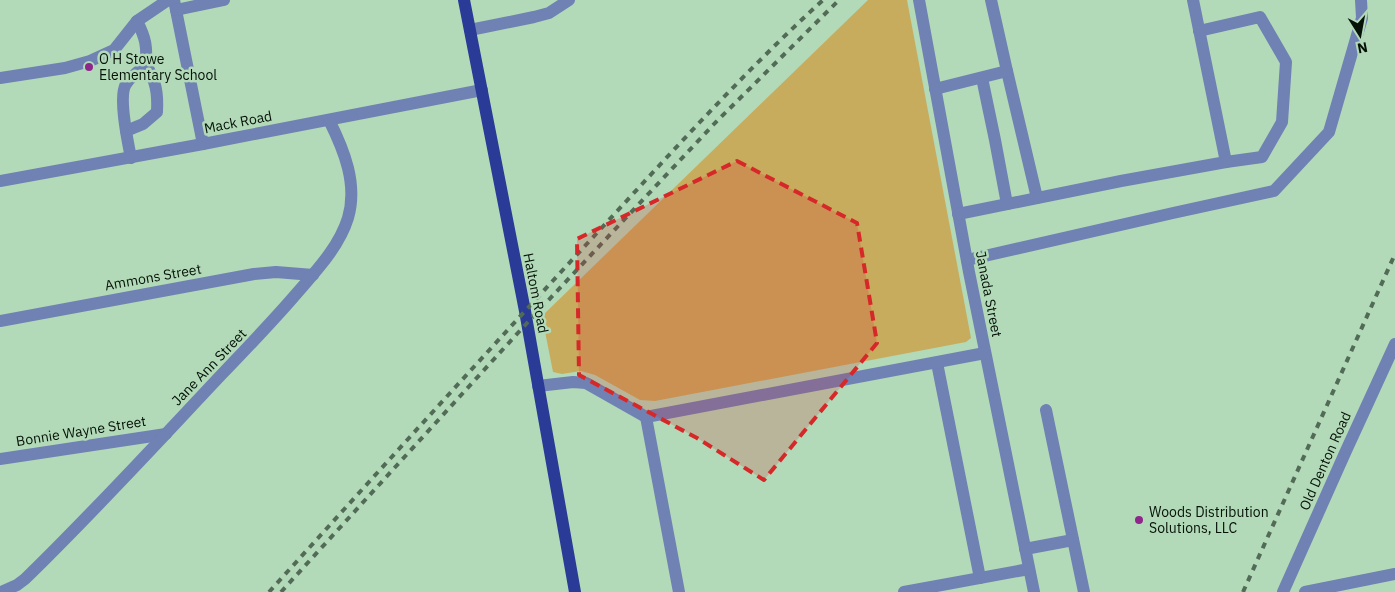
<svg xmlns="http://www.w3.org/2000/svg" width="1395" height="592" viewBox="0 0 1395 592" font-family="'IBM Plex Sans',sans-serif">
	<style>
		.green { fill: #c8ac5e }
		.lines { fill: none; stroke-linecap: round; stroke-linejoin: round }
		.minor { stroke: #7081b4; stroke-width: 12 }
		.major { stroke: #293a97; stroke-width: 12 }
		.rail { stroke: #526b56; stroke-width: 4; stroke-dasharray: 6 6; stroke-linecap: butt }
		.marked { fill: #d62828; fill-opacity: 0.2; stroke: #d62828; stroke-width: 4; stroke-dasharray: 10 6; stroke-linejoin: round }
		.poi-dot { fill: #8f268b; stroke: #b2d9b8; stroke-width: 2 }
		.labels { text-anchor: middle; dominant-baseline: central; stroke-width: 5; stroke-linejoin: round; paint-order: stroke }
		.poi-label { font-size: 14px; fill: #051207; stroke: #b2d9b8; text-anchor: start }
		.street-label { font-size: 14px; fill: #051207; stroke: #b2d9b8 }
	</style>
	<rect width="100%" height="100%" fill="#b2d9b8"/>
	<path class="green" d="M868 0H907L971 338 966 342 655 401 640 400 595 375 581 371 562 374 553 372 542 316Z"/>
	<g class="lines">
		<g class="minor">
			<path d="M174 0 203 144"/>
			<path d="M919 0 969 272 1034 592"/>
			<path d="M176 10 224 0"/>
			<path d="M470 30 534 17 549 13 569 0"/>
			<path d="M1199 31 1260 17 1286 62 1282 122 1262 157 1226 162"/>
			<path d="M1007 71 1037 198"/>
			<path d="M0 78 65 68 90 61 114 50 137 21"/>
			<path d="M982 78 995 140 1007 204"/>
			<path d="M935 89 1007 71 991 0"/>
			<path d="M126 131 143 124 157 112C158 93 156 81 146 65"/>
			<path d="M131 158C128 143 118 96 126 84 131 76 139 71 146 65 147 46 146 39 137 21L168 0"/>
			<path d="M0 181 203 144 482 90"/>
			<path d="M958 214 1121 181 1226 162 1193 0"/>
			<path d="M967 260 1173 213 1274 191 1329 132 1362 18 1361 0"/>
			<path d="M0 321 254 274 276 272 313 275"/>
			<path d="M937 363 980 578"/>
			<path d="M538 386 573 382 586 383 646 417 985 353"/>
			<path d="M1046 410 1084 592"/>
			<path d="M646 417 679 592"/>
			<path d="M0 459 166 434"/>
			<path d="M1025 549 1073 540"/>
			<path d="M1 592 17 585 25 579C93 513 157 443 222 374 248 347 273 321 297 293 316 271 339 247 348 218 358 184 344 150 329 120"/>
			<path d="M904 592 1029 569"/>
			<path d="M1283 592 1345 453 1395 344"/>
			<path d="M1305 592 1395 574"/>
		</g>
		<path class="major" d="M464 0 525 311 575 592"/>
		<g class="rail">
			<path d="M269 592C378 472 486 353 596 234 670 154 743 73 823 0"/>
			<path d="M281 592 527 323 715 123 839 0"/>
			<path d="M1243 592 1395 254"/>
		</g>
	</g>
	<path class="marked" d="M737 161 857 223 877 343 764 480 697 438 579 375 577 239Z"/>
	<g class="poi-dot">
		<circle cx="89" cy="67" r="5"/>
		<circle cx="1139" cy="520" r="5"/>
	</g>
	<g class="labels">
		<g class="poi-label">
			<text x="99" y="59">O H Stowe<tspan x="99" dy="16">Elementary School</tspan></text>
			<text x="1149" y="512">Woods Distribution<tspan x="1149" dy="16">Solutions, LLC</tspan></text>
		</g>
		<g class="street-label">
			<text transform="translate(238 122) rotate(-11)">Mack Road</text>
			<text transform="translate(153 277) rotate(-10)">Ammons Street</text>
			<text transform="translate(536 293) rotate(79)">Haltom Road</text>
			<text transform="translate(989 294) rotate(79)">Janada Street</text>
			<text transform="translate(209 367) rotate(-46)">Jane Ann Street</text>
			<text transform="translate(81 431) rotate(-9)">Bonnie Wayne Street</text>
			<text transform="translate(1325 461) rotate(-66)">Old Denton Road</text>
		</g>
	</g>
	<g transform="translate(1360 35) rotate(169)" stroke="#b2d9b8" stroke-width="4" paint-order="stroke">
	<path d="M0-4L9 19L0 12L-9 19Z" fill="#051207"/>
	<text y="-8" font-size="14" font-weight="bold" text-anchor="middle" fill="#051207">N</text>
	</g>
</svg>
